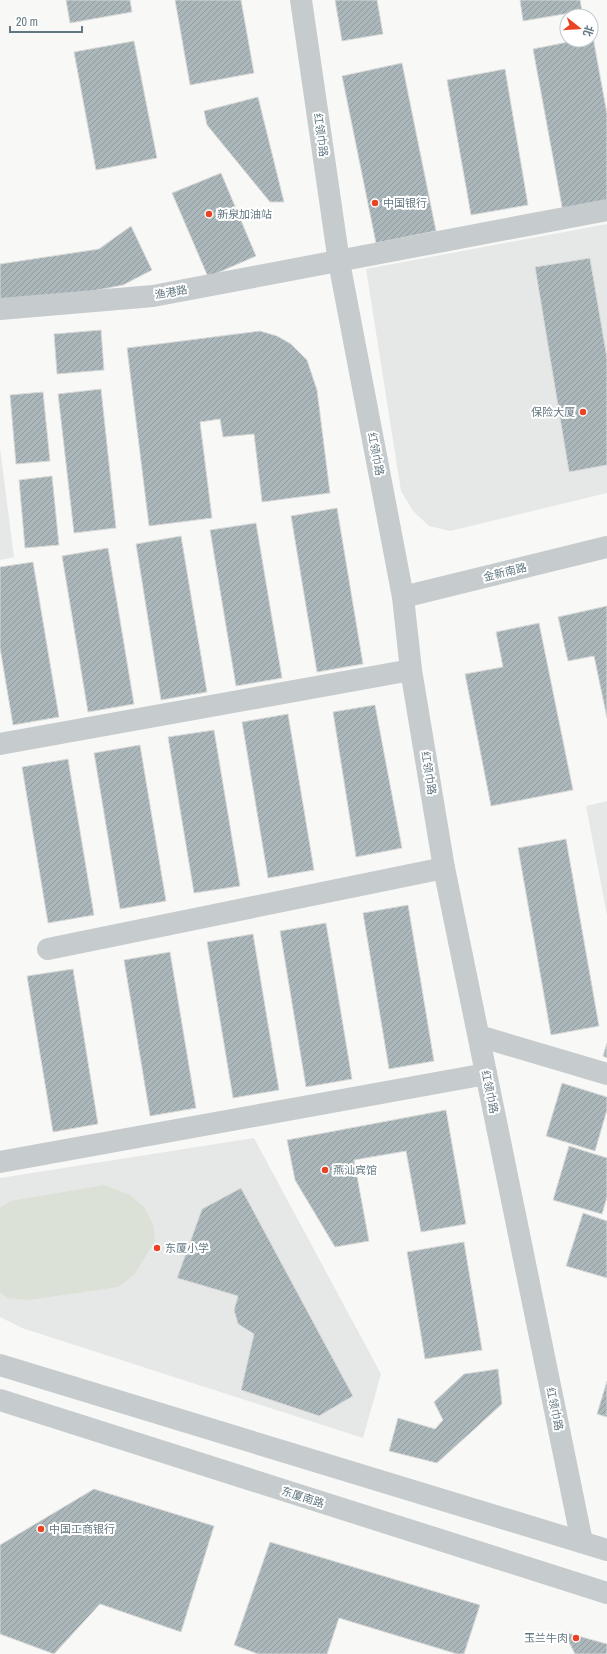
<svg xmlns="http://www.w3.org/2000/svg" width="607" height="1654" viewBox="0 0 607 1654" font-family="'Archivo Narrow','Noto Sans SC',sans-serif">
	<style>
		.built { fill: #e6e8e7 }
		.pitch { fill: #dbe1d6 }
		.building { fill: url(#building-hatch); stroke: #dadad8 }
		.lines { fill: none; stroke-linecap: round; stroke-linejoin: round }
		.minor { stroke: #c6cbcd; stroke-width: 22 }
		.poi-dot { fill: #ea4324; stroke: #fff; stroke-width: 1.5 }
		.labels { text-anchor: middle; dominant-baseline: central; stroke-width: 4; stroke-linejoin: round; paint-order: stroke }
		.street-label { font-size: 11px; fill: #627782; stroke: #fff }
		.poi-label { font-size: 11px; fill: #627782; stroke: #fff; text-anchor: start }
	</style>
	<defs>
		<pattern id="building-hatch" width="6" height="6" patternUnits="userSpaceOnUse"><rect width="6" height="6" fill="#acb7bb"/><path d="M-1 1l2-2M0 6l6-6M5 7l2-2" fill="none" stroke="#8f9a9d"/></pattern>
	</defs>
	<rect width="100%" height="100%" fill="#f8f8f6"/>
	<g class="built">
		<path d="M607 224V493L450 531 429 526 413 511 401 491 366 269Z"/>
		<path d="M0 448 14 557 0 560Z"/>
		<path d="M607 801V915L586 806Z"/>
		<path d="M254 1138 381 1374 363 1438 22 1328 0 1317V1178Z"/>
	</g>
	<path class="pitch" d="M104 1185 130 1195 145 1208 153 1225 155 1241 134 1275 118 1287 29 1300 8 1298 0 1292V1208L11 1201Z"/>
	<g class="building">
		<path d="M66 0H130L132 12 70 23Z"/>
		<path d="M175 0H241L254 73 190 85Z"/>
		<path d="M335 0H377L383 34 342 41Z"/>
		<path d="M520 0H580L582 11 523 21Z"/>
		<path d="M593 37 607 114V203L563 212 533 49 578 40H591Z"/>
		<path d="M134 41 157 158 96 170 74 52Z"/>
		<path d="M402 63 436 231 376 243 342 76Z"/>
		<path d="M505 69 528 205 471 215 447 80Z"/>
		<path d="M258 97 284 202H270L207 125 204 111Z"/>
		<path d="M221 173 256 256 208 277 172 193Z"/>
		<path d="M131 226 152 270 123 285 67 296 0 300V264L99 249Z"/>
		<path d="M590 258 607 358V465L569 472 535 267Z"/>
		<path d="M101 330 104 370 57 374 54 334Z"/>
		<path d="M260 331 277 336 291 344 307 360 317 390 330 493 262 502 254 434 223 437 220 419 200 422 212 518 149 526 127 348Z"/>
		<path d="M101 389 116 528 74 533 58 394Z"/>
		<path d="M43 392 50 461 16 464 10 395Z"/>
		<path d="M52 476 59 545 25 548 19 480Z"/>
		<path d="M337 508 363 664 317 672 291 516Z"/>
		<path d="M256 523 282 678 236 686 210 530Z"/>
		<path d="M181 536 207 692 161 700 136 544Z"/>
		<path d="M108 548 134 704 88 712 62 556Z"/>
		<path d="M33 562 59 717 13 725 0 648V567Z"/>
		<path d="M607 606V718L594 656 568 661 558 617Z"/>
		<path d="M539 623 573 790 491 806 465 674 503 667 496 632Z"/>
		<path d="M375 705 402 848 356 857 333 712Z"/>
		<path d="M288 714 314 870 268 878 242 722Z"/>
		<path d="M214 730 240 886 194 893 168 737Z"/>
		<path d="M140 745 166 901 120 909 94 753Z"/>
		<path d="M68 759 94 915 48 923 22 767Z"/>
		<path d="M566 839 599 1026 551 1035 518 848Z"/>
		<path d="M408 905 434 1061 389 1069 363 913Z"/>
		<path d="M326 923 352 1079 306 1087 280 931Z"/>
		<path d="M253 934 279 1090 233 1098 207 942Z"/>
		<path d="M170 952 196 1108 150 1116 124 960Z"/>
		<path d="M73 969 98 1124 53 1132 27 976Z"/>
		<path d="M607 1043V1058L603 1056Z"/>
		<path d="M562 1083 607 1097V1110L595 1151 546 1136Z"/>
		<path d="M446 1110 466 1224 421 1232 406 1151 354 1160 369 1241 335 1247 295 1180 287 1140Z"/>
		<path d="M569 1146 607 1158V1197L602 1214 553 1200Z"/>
		<path d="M241 1188 353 1396 319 1416 241 1390 254 1334 238 1324 234 1310 238 1296 177 1278 202 1209Z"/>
		<path d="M583 1213 607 1221V1278L566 1266Z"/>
		<path d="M464 1242 482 1350 425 1359 407 1252Z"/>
		<path d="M498 1369 502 1404 437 1463 389 1451 398 1418 435 1429 443 1420 434 1402 464 1374Z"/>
		<path d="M607 1381V1417L597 1414Z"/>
		<path d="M94 1489 214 1526 181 1632 100 1604 54 1654 0 1634V1545Z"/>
		<path d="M270 1542 480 1605 464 1654H457L339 1618 327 1654H258L234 1645Z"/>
		<path d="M564 1632 607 1644V1654H575Z"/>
	</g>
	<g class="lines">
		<g class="minor">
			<path d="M301 0 339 262 403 597 411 670 444 868 582 1542"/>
			<path d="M0 309 153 296 607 210"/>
			<path d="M403 597 607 547"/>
			<path d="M0 744 411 670"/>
			<path d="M48 949 444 868"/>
			<path d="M479 1036 607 1074"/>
			<path d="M0 1162 486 1074"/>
			<path d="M0 1365 607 1550"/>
			<path d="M0 1400 607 1593"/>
		</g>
	</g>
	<g class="poi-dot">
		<circle cx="375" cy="203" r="4"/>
		<circle cx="209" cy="214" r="4"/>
		<circle cx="583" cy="412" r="4"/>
		<circle cx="325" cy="1170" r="4"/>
		<circle cx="157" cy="1248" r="4"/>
		<circle cx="41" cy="1529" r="4"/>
		<circle cx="576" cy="1638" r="4"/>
	</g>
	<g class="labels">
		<g class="street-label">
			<text transform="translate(321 135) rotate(82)">红领巾路</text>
			<text transform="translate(171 292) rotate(-10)">渔港路</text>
			<text transform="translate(376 454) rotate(79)">红领巾路</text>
			<text transform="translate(505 572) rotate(-14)">金新南路</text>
			<text transform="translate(429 773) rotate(81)">红领巾路</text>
			<text transform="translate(490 1092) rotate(78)">红领巾路</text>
			<text transform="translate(555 1409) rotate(78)">红领巾路</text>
			<text transform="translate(303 1497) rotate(18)">东厦南路</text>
		</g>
		<g class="poi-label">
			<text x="383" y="203">中国银行</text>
			<text x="217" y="214">新泉加油站</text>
			<text x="575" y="412" text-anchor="end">保险大厦</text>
			<text x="333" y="1170">燕汕宾馆</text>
			<text x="165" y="1248">东厦小学</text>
			<text x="49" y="1529">中国工商银行</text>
			<text x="568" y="1638" text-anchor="end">玉兰牛肉</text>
		</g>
	</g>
	<g transform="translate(579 28) rotate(107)"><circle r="19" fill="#ffffff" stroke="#c0c9cd"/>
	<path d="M0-3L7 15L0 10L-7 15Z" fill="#ea4324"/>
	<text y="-6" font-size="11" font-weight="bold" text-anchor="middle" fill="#627782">北</text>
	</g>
	<path d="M10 26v6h72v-6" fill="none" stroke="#627782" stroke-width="2"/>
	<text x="16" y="26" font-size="12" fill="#627782" stroke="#ffffff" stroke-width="3" paint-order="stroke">20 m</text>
</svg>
